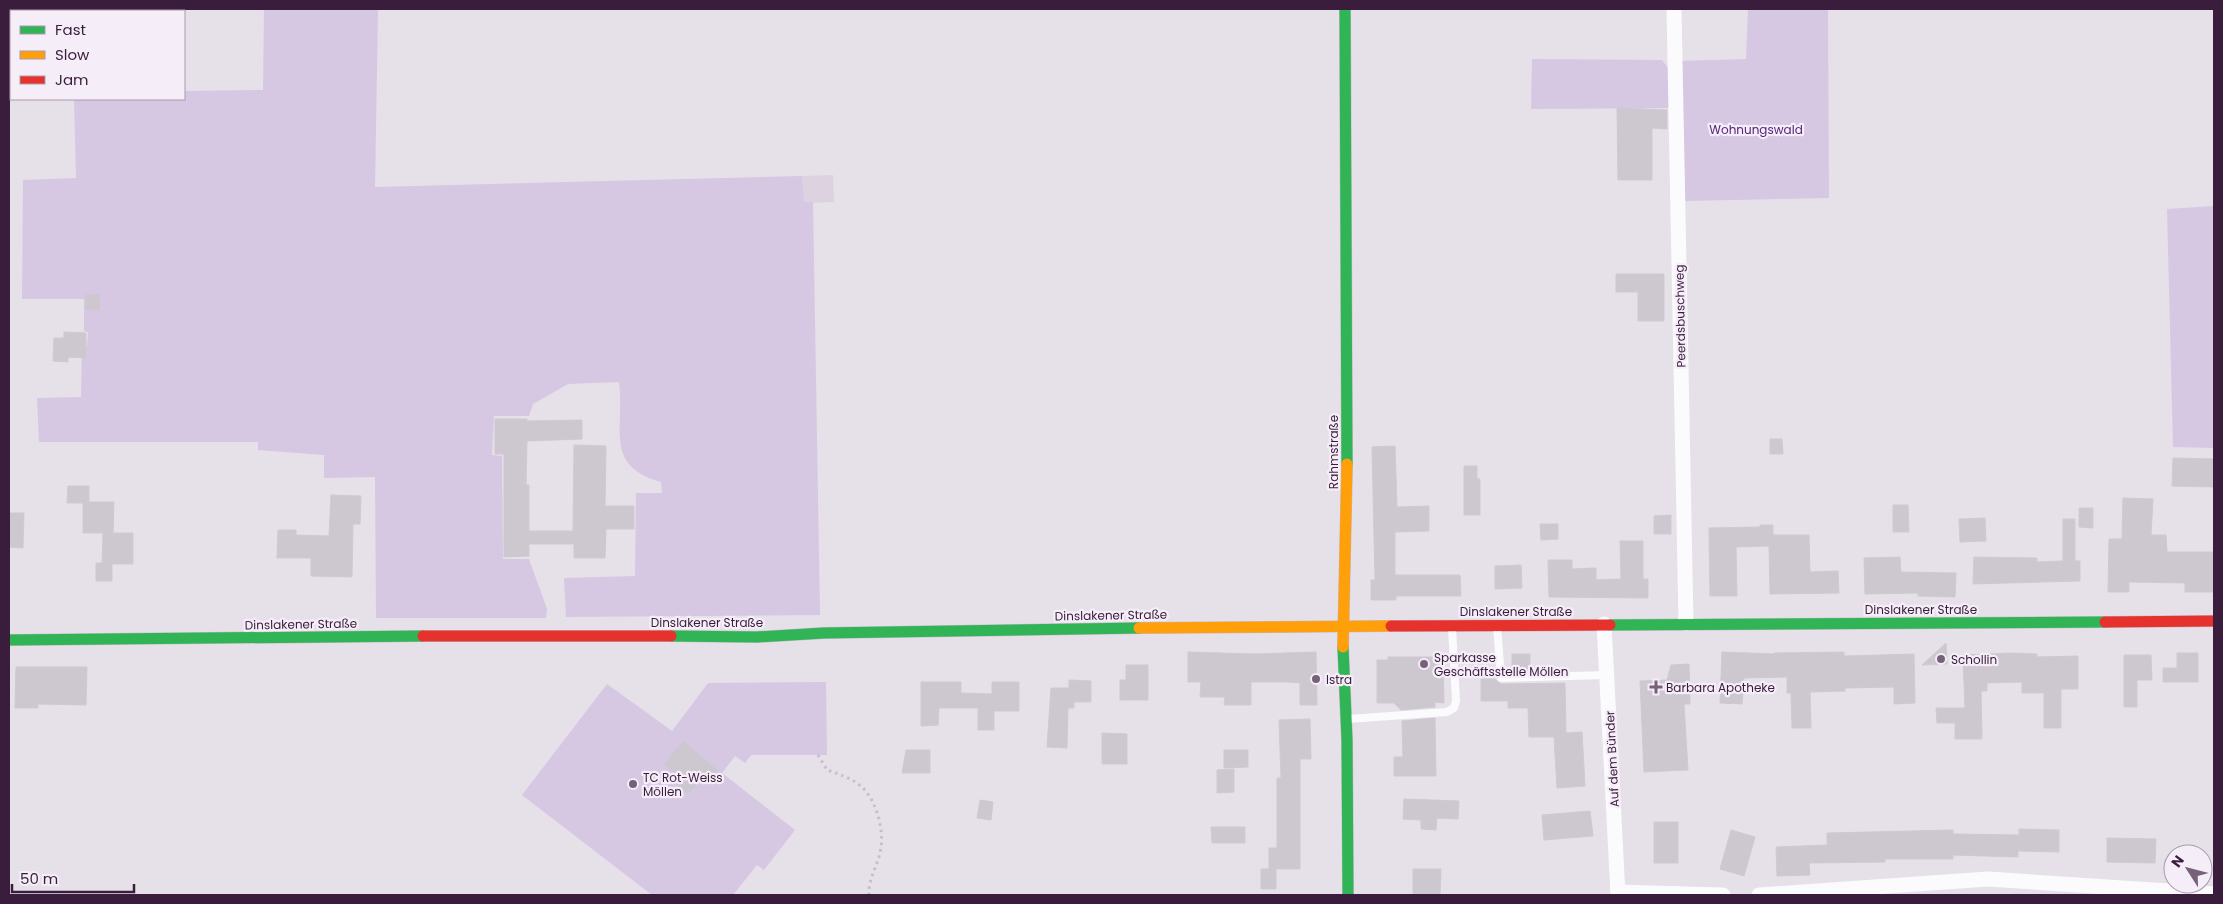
<svg xmlns="http://www.w3.org/2000/svg" width="2223" height="904" viewBox="0 0 2223 904" font-family="Poppins,sans-serif">
	<style>
		.built { fill: #ddd2e0 }
		.green { fill: #d6c7e3 }
		.building { fill: #cdc7cf; stroke: #cfc9d1 }
		.lines { fill: none; stroke-linecap: round; stroke-linejoin: round }
		.fast-casing { stroke: #c6bcc8; stroke-width: 12 }
		.slow-casing { stroke: #c6bcc8; stroke-width: 12 }
		.jam-casing { stroke: #c6bcc8; stroke-width: 12 }
		.path { stroke: #c8beca; stroke-width: 3; stroke-dasharray: 2.5 4; stroke-linecap: butt }
		.lane { stroke: #fbfafc; stroke-width: 8 }
		.street { stroke: #fbfafc; stroke-width: 15 }
		.fast { stroke: #30b455; stroke-width: 11 }
		.slow { stroke: #ff9f0a; stroke-width: 11 }
		.jam { stroke: #e5322d; stroke-width: 11 }
		.poi-dot { fill: #766178; stroke: #f5eef8; stroke-width: 2 }
		.labels { text-anchor: middle; dominant-baseline: central; stroke-width: 4.5; stroke-linejoin: round; paint-order: stroke }
		.park-label { font-size: 12px; fill: #552378; stroke: #f5eef8 }
		.street-label { font-size: 12px; fill: #3a1d3c; stroke: #f5eef8 }
		.poi-label { font-size: 12px; fill: #3a1d3c; stroke: #f5eef8; text-anchor: start }
	</style>
	<rect width="100%" height="100%" fill="#e6e0e8"/>
	<path class="built" d="M833 175 834 202 804 203 802 176Z"/>
	<g class="green">
		<path d="M264 9H378L375 187 802 176 804 202H813L820 615 566 617 564 578 635 576 636 493H662L661 482C603 466 625 428 619 382L568 384 533 404 529 416H494L492 455 502 456 503 559H529L547 609 546 618H376L375 477 324 478V455L258 450V442H39L37 398 81 397 82 346H87L88 332 84 331V299H22L23 180 76 178 74 99H184V91L263 90Z"/>
		<path d="M1748 9H1828L1829 198 1685 201 1680 61 1746 59Z"/>
		<path d="M1532 59 1662 60 1669 69 1670 108 1531 109Z"/>
		<path d="M2214 206V448L2173 447 2167 209Z"/>
		<path d="M826 682 827 755H751L745 763 735 756 722 773 795 830 764 870 757 865 733 895H652L522 795 607 684 672 731 708 683Z"/>
	</g>
	<g class="building">
		<path d="M1617 108 1667 110V129L1652 128V180H1618Z"/>
		<path d="M1616 274H1664V321H1638V292H1616Z"/>
		<path d="M86 294 100 295 99 310 85 309Z"/>
		<path d="M64 332 86 333V358L68 357V362L53 361 54 338H64Z"/>
		<path d="M495 419H527V421L582 420V439L527 441 526 485H529V531H573L574 445 606 446 605 506H634V529H606L605 558H574V544H529V556L504 557V454H495Z"/>
		<path d="M1770 439H1782L1783 454H1770Z"/>
		<path d="M1395 446 1397 507 1429 506V531L1395 532V575H1460L1461 596H1396V600H1371V580H1375L1372 447Z"/>
		<path d="M2173 458 2214 459V487L2172 486Z"/>
		<path d="M1464 466H1477V479H1480V515H1464Z"/>
		<path d="M68 486H89V502H114L113 533H110H133V564H112V581H96V563H102L103 533H83V503H67Z"/>
		<path d="M331 495 361 496 360 524H353L352 577 311 576V558H277L278 530H296V535L329 536Z"/>
		<path d="M2123 498 2153 499 2151 535H2166L2167 552H2214V592H2185V583L2129 582V592H2108L2109 539H2122Z"/>
		<path d="M1893 505H1908L1909 532H1893Z"/>
		<path d="M2079 508H2093V528L2079 527Z"/>
		<path d="M9 513H24L23 548 9 547Z"/>
		<path d="M1671 515V534H1654V516Z"/>
		<path d="M1985 518 1986 541 1960 542 1959 519Z"/>
		<path d="M2063 519H2075V561H2080V581L1973 584 1974 557 2037 558V562L2063 561Z"/>
		<path d="M1540 524H1558V539L1541 540Z"/>
		<path d="M1760 525H1773V535H1809L1810 572 1838 571 1839 593 1770 594 1769 546 1736 547 1737 596H1710L1709 528 1760 527Z"/>
		<path d="M1620 541H1643V579H1648V598L1549 597 1548 560H1572V569L1596 568V580L1621 579Z"/>
		<path d="M1900 557 1901 572 1956 573 1955 597 1918 596V593L1865 594 1864 558Z"/>
		<path d="M1521 565 1522 588 1495 589V566Z"/>
		<path d="M1946 643 1947 664 1922 665Z"/>
		<path d="M1188 652 1254 654 1316 652 1317 705H1300V683L1288 682H1251V705H1224L1225 697H1200L1201 682H1188Z"/>
		<path d="M1722 652 1774 654V653L1844 652V656L1914 654 1915 703 1894 704V687L1845 688V691L1810 692 1811 728H1792L1791 693H1787V677L1744 678 1742 704 1720 703Z"/>
		<path d="M2013 653 2037 654V657L2078 656V689H2061V728H2044V693H2022V682L1987 683V691H1981L1982 739H1955V723H1937L1936 708H1965L1963 655Z"/>
		<path d="M2177 653H2198V682H2163V668H2177Z"/>
		<rect x="1512" y="654" width="18" height="18"/>
		<path d="M2124 655H2151L2152 680H2137V707H2124Z"/>
		<path d="M1388 657H1433V660H1443L1444 703 1435 702V707L1401 710 1394 703H1377V660H1388Z"/>
		<path d="M1689 664 1690 704H1684L1688 770 1644 772 1640 681 1667 680 1671 665Z"/>
		<path d="M1126 665H1148V700H1120V680H1126Z"/>
		<path d="M16 667H87L86 705 38 704V708H15Z"/>
		<path d="M1481 679H1495L1501 684 1565 683 1566 733 1582 732 1585 786 1557 788 1554 737H1529L1528 708H1508V701H1481Z"/>
		<path d="M1069 680 1091 681V702H1074V708H1068L1067 748 1047 747 1051 688H1069Z"/>
		<path d="M921 682H961V693L992 694V682H1019V711H994V730H978V708H939L938 725 921 726Z"/>
		<path d="M1435 718 1436 776H1394V757H1403L1402 721Z"/>
		<path d="M1310 719 1311 759H1300V869H1276V889H1261V869H1269V848H1277V778H1281L1279 720Z"/>
		<path d="M1102 733 1127 734V764H1102Z"/>
		<path d="M683 741 717 770 709 781 703 777 688 794 677 785 682 778 664 765Z"/>
		<path d="M906 750H930V773H902Z"/>
		<path d="M1224 750H1248V767L1224 768Z"/>
		<path d="M1234 769V792L1217 793V770Z"/>
		<path d="M1404 799 1459 801 1458 819 1437 818 1436 830 1421 829V820L1403 819Z"/>
		<path d="M980 800 993 802 991 820 977 818Z"/>
		<path d="M1590 811 1593 836 1544 840 1542 815Z"/>
		<rect x="1654" y="822" width="24" height="41"/>
		<path d="M1211 827H1245V843H1212Z"/>
		<path d="M2019 829 2059 830V852L2018 851V857L1953 855V859H1885V862L1809 863 1810 875 1777 876 1776 847 1827 845V833L1953 830V834L2019 835Z"/>
		<path d="M1731 830 1755 837 1744 876 1720 869Z"/>
		<path d="M2107 838 2156 839 2155 863 2107 862Z"/>
		<path d="M1413 869H1441L1440 895H1413Z"/>
	</g>
	<g class="lines">
		<defs>
			<g id="fast">
				<path d="M1345 9 1347 464"/>
				<path d="M1610 625 2105 622"/>
				<path d="M671 636 757 637 824 633 1139 628"/>
				<path d="M9 640 423 636"/>
				<path d="M1343 647 1347 740 1348 895"/>
			</g>
			<g id="slow">
				<path d="M1139 628 1391 626"/>
				<path d="M1343 647 1347 464"/>
			</g>
			<g id="jam">
				<path d="M2105 622 2214 621"/>
				<path d="M1391 626 1610 625"/>
				<path d="M423 636H671"/>
			</g>
		</defs>
		<use href="#fast" class="fast-casing"/>
		<use href="#slow" class="slow-casing"/>
		<use href="#jam" class="jam-casing"/>
		<path class="path" d="M818 755 827 770C838 774 849 777 858 784 875 795 884 828 881 847 879 864 868 878 869 895"/>
		<g class="lane">
			<path d="M1497 626 1501 678 1607 675"/>
			<path d="M1348 719 1447 712 1454 708 1456 701 1452 628"/>
		</g>
		<g class="street">
			<path d="M1674 9 1686 623"/>
			<path d="M1604 624 1618 895"/>
			<path d="M1618 892 1723 895"/>
			<path d="M1759 895 1988 879 2214 894"/>
		</g>
		<use href="#fast" class="fast"/>
		<use href="#slow" class="slow"/>
		<use href="#jam" class="jam"/>
	</g>
	<g class="poi-dot">
		<circle cx="1941" cy="659" r="5"/>
		<circle cx="1424" cy="664" r="5"/>
		<circle cx="1316" cy="679" r="5"/>
		<path d="M1653.5 679.5h5v5h5v5h-5v5h-5v-5h-5v-5h5z"/>
		<circle cx="633" cy="784" r="5"/>
	</g>
	<g class="labels">
		<g class="park-label">
			<text x="1756" y="129">Wohnungswald</text>
		</g>
		<g class="street-label">
			<text transform="translate(1680 316) rotate(-91)">Peerdsbuschweg</text>
			<text transform="translate(1333 452) rotate(-90)">Rahmstraße</text>
			<text x="1921" y="609">Dinslakener Straße</text>
			<text x="1516" y="611">Dinslakener Straße</text>
			<text transform="translate(1111 615) rotate(-1)">Dinslakener Straße</text>
			<text x="707" y="622">Dinslakener Straße</text>
			<text transform="translate(301 624) rotate(-1)">Dinslakener Straße</text>
			<text transform="translate(1612 759) rotate(-93)">Auf dem Bünder</text>
		</g>
		<g class="poi-label">
			<text x="1434" y="657">Sparkasse<tspan x="1434" dy="14">Geschäftsstelle Möllen</tspan></text>
			<text x="1951" y="659">Schollin</text>
			<text x="1326" y="679">Istra</text>
			<text x="1666" y="687">Barbara Apotheke</text>
			<text x="643" y="777">TC Rot-Weiss<tspan x="643" dy="14">Möllen</tspan></text>
		</g>
	</g>
	<rect width="2223" height="904" fill="none" stroke="#3a1d3c" stroke-width="20"/>
	<rect x="10" y="10" width="175" height="90" fill="#f5eef8" stroke="#aa9aad"/>
	<rect x="20" y="26" width="25" height="8" fill="#30b455" stroke="#aa9aad"/>
	<text x="55" y="35" font-size="15" fill="#3a1d3c">Fast</text>
	<rect x="20" y="51" width="25" height="8" fill="#ff9f0a" stroke="#aa9aad"/>
	<text x="55" y="60" font-size="15" fill="#3a1d3c">Slow</text>
	<rect x="20" y="76" width="25" height="8" fill="#e5322d" stroke="#aa9aad"/>
	<text x="55" y="85" font-size="15" fill="#3a1d3c">Jam</text>
	<g transform="translate(2188 869) rotate(306)"><circle r="24" fill="#f5eef8" stroke="#aa9aad"/>
	<path d="M0-4L9 19L0 12L-9 19Z" fill="#766178"/>
	<text y="-8" font-size="14" font-weight="bold" text-anchor="middle" fill="#3a1d3c">N</text>
	</g>
	<path d="M12 884v8h122v-8" fill="none" stroke="#3a1d3c" stroke-width="2.5"/>
	<text x="20" y="884" font-size="15" fill="#3a1d3c" stroke="#f5eef8" stroke-width="4" paint-order="stroke">50 m</text>
</svg>
